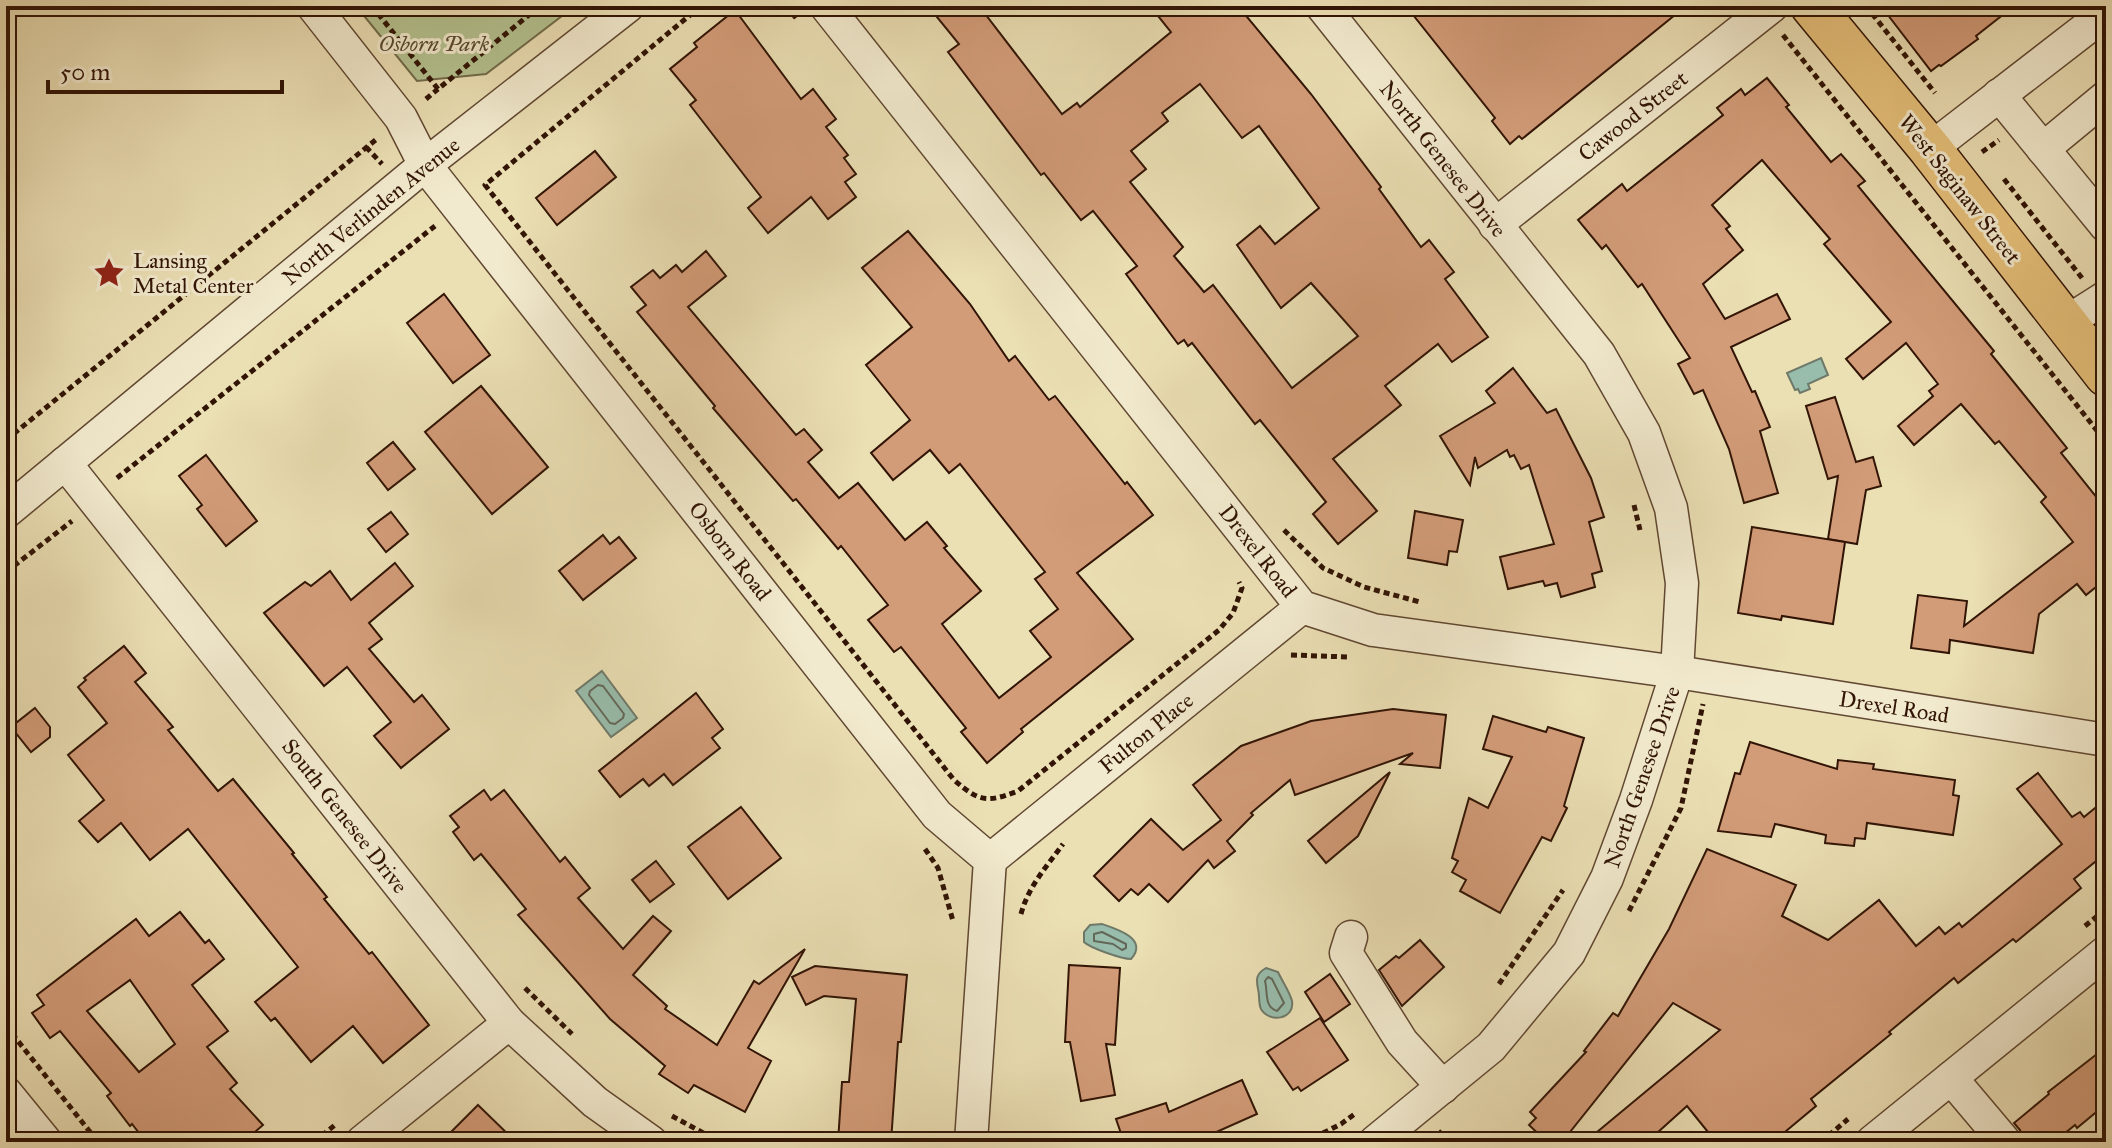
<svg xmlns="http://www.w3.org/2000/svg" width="2112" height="1148" viewBox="0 0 2112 1148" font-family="'IM FELL Great Primer',serif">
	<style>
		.green { fill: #b4c290; stroke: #726b4a; stroke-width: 2 }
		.water { fill: #98bdac; stroke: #6f7969; stroke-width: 2 }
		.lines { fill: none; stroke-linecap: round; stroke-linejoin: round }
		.shore { stroke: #646858; stroke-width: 2 }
		.building { fill: #d39c79; stroke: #311405; stroke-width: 2; fill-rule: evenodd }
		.minor-casing { stroke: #604731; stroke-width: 35 }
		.major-casing { stroke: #311405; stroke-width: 45 }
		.path { stroke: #311405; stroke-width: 5; stroke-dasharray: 6 4; stroke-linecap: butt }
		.minor { stroke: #f2eace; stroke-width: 32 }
		.major { stroke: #e6c07a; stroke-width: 42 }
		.labels { text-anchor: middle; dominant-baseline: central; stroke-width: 6; stroke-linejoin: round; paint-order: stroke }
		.park-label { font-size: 22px; font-style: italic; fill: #58482f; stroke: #f2eace }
		.street-label { font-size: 22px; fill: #311405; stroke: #f2eace }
		.poi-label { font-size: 22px; fill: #311405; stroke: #f2eace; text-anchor: start }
	</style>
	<rect width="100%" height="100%" fill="#ebdfb4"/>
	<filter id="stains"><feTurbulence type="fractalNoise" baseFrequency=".0025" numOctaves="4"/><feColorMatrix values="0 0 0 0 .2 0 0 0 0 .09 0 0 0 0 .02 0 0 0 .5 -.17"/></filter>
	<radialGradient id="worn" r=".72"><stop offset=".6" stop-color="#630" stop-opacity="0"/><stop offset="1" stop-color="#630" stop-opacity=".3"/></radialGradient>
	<path class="green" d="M356 6H575L486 74 417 81Z"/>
	<g class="water">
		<path d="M1821 358 1828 375 1808 384 1810 389 1800 393 1798 389 1795 390 1787 373Z"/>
		<path d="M602 671 637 718 611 737 576 691Z"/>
		<path d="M1102 924C1117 929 1149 939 1131 959 1122 959 1090 948 1084 942V932L1090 925Z"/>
		<path d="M1266 968 1278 972C1282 981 1290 992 1292 1001 1295 1020 1269 1023 1261 1009 1258 1002 1260 996 1258 989 1256 979 1256 974 1266 968Z"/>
	</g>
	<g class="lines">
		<g class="shore">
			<path d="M598 685 603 686 624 714 623 718 615 724 610 723 589 695 590 691Z"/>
			<path d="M1102 932 1126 944V948L1122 950 1113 944 1094 941V934Z"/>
			<path d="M1268 977 1272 979 1284 1003 1277 1011C1264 1007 1268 993 1265 981Z"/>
		</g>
	</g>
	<g class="building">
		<path d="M928 6H979L1062 114 1077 103 1080 107 1171 32 1150 6H1238L1311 94 1381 187 1379 189 1421 247 1429 240 1454 272 1445 279 1488 337 1452 362 1438 344 1385 386 1401 405 1333 459 1377 511 1338 544 1313 514 1326 502 1260 420 1255 424 1192 343 1188 346 1184 340 1178 344 1126 274 1137 266 1093 211 1081 220 1044 173 1041 175 948 52 959 44ZM1200 84 1242 138 1259 126 1319 208 1275 244 1260 226 1237 245 1281 308 1311 283 1358 336 1292 388 1213 285 1204 292 1174 256 1183 247 1130 182 1146 169 1131 151 1168 121 1162 113Z"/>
		<path d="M1406 6H1686L1522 139 1519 136 1510 144 1492 121 1495 118Z"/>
		<path d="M1881 6H2014L1976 36 1978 39 1941 66 1939 65 1931 71Z"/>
		<path d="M735 10 801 99 813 89 836 119 826 127 848 155 844 158 856 174 845 182 856 197 828 219 811 197 768 233 748 208 761 197 690 105 696 100 670 69 697 47 694 43Z"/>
		<path d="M1767 78 1789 105 1786 107 1831 162 1841 154 1865 181 1858 186 1994 351 1991 354 2067 448 2061 453 2106 509V579L2086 595 2077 584 2039 614 2033 653 1950 640 1949 653 1911 648 1918 595 1967 601 1964 626 2073 542 2041 502 2046 497 1999 441 1995 444 1961 404 1914 445 1898 426 1933 396 1929 391 1938 384 1906 343 1863 379 1846 359 1891 322 1824 244 1830 239 1762 160 1712 205 1730 226 1726 229 1743 250 1703 284 1725 319 1777 294 1790 319 1731 347 1752 392 1755 391 1770 427 1760 431 1778 493 1744 503 1729 449 1703 390 1694 394 1678 364 1690 358 1642 284 1638 287 1606 245 1602 249 1578 220 1622 184 1627 191 1723 115 1717 108 1741 89 1745 95Z"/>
		<path d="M595 151 616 177 557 225 536 198Z"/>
		<path d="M908 231 970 304 1009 361 1015 356 1049 400 1055 396 1125 484 1127 482 1153 515 1077 573 1133 639 1021 729 1023 732 987 763 961 732 966 728 901 647 894 652 868 620 888 605 841 546 838 549 796 499 793 501 713 408 715 406 637 312 646 305 631 287 653 270 660 278 676 265 682 272 706 251 726 276 688 307 796 435 804 429 822 450 808 462 839 498 858 483 905 540 927 522 947 546 944 548 981 591 942 624 999 698 1051 657 1030 631 1058 609 1035 579 1045 572 960 464 949 473 930 450 893 480 871 453 910 420 866 365 912 327 862 268Z"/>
		<path d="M444 294 490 355 453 383 407 323Z"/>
		<path d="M1513 368 1547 413 1556 409 1591 478 1604 517 1589 522 1602 571 1592 574 1595 587 1561 597 1557 583 1545 586 1543 581 1508 589 1500 557 1554 544 1529 465 1521 469 1514 455 1510 457 1507 450 1478 468 1475 457 1470 485 1440 436 1495 403 1486 391Z"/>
		<path d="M481 386 548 467 492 514 425 432Z"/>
		<path d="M1835 397 1856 462 1873 457 1881 486 1866 490 1857 544 1828 539 1838 476 1828 479 1806 406Z"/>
		<path d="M393 442 415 469 388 490 367 463Z"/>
		<path d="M206 455 257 521 226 546 197 509 202 505 179 476Z"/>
		<path d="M1415 511 1463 520 1457 552 1449 551 1447 565 1408 558Z"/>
		<path d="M391 512 408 534 386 552 368 529Z"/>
		<path d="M1752 527 1845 542 1833 624 1782 616 1781 620 1738 613Z"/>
		<path d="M603 535 610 544 619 537 636 558 583 600 559 571Z"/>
		<path d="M395 563 413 586 369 623 382 639 369 649 414 702 422 695 449 729 401 768 374 736 391 722 347 667 324 686 264 613 305 582 311 586 330 571 351 600Z"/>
		<path d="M124 646 146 673 135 682 173 727 168 730 218 791 233 779 294 853 292 854 327 897 324 899 369 954 372 952 429 1025 383 1063 353 1026 311 1062 275 1018 271 1021 255 1002 298 967 188 829 150 860 121 823 98 842 79 821 104 800 68 755 107 723 78 687 86 680 84 678Z"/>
		<path d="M696 693 723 729 712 738 720 748 673 785 664 774 649 786 643 779 620 797 599 771Z"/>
		<path d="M35 708 50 727V737L31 752 11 727Z"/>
		<path d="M1393 709 1446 715 1440 768 1400 764 1413 753 1295 795 1290 780 1251 813 1253 815 1227 841 1235 851 1214 868 1208 860 1168 902 1149 884 1138 895 1131 889 1119 901 1094 876 1151 819 1183 850 1221 820 1193 785 1241 746 1311 721Z"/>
		<path d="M1493 716 1546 732 1548 727 1584 738 1564 806 1567 808 1551 841 1542 837 1500 913 1460 891 1466 880 1452 872 1458 861 1452 858 1469 798 1488 808 1512 757 1483 749Z"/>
		<path d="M1750 742 1837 769 1838 760 1874 764 1873 769 1955 780 1953 795 1959 796 1953 835 1867 823 1865 839 1855 838 1854 846 1825 843 1826 835 1775 824 1771 837 1718 831 1735 773 1740 774Z"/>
		<path d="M1390 772 1358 836 1326 863 1308 841Z"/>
		<path d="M2038 773 2072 817 2080 812 2084 817 2106 799V853L2074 879 2081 888 2016 942 2013 939 1958 983 1954 978 1889 1032 1891 1034 1811 1099 1816 1106 1773 1142H1716L1687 1106 1647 1142H1585L1720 1030 1673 1003 1562 1142H1547L1529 1125 1536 1118 1530 1112 1586 1052 1584 1051 1613 1013 1618 1016 1669 929 1707 849 1796 885 1782 916 1828 940 1879 900 1916 946 1939 927 1945 934 1959 923 1962 927 2062 844 2017 789Z"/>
		<path d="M484 790 491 800 504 790 560 862 565 857 590 888 578 898 623 949 653 916 671 931 633 975 667 1006 665 1009 717 1045 754 981 759 984 805 949 748 1048 771 1061 745 1112 694 1085 688 1093 659 1074 665 1066 610 1019 518 915 526 909 481 854 474 860 453 832 459 827 450 816Z"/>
		<path d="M741 807 781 858 728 899 688 847Z"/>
		<path d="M656 861 674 884 650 902 632 880Z"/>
		<path d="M180 912 205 943 209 940 224 959 192 985 228 1031 207 1047 237 1083 230 1089 263 1125 256 1131 265 1142H225L217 1133 205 1142H146L132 1124 130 1126 107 1096 111 1093 60 1031 50 1038 32 1013 44 1005 37 995 136 919 149 936ZM130 980 175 1044 139 1072 87 1011Z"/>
		<path d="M1420 940 1444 967 1402 1006 1379 970 1396 956 1399 958Z"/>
		<path d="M1069 965 1120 968 1115 1045 1106 1044 1115 1095 1081 1101 1070 1042H1065Z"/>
		<path d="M815 966 907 975 901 1042H898L891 1142H838L842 1082H849L856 999 824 996 806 1005 792 977Z"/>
		<path d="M1330 974 1350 1004 1324 1022 1305 992Z"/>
		<path d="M1320 1018 1348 1060 1301 1091 1298 1087 1293 1090 1267 1052Z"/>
		<path d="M2106 1047V1104L2077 1128 2075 1125 2054 1142H2024L2020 1130 2014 1123 2049 1094 2048 1092Z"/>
		<path d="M1242 1080 1257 1114 1194 1142H1124L1116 1119 1166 1103 1169 1112Z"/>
		<path d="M478 1105 516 1142H441Z"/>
	</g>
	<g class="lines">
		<defs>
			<g id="minor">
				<path d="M313 6 401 118 425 165 937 815 990 860 971 1142"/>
				<path d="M826 6 1302 607 1373 630 1677 672 2106 740"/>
				<path d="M1322 6 1599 354 1644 433 1671 508 1682 583 1677 672 1636 800 1607 878 1569 953 1491 1047 1375 1142"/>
				<path d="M1999 95 2106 226"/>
				<path d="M1930 149 2106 13"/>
				<path d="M2043 149 2106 97"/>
				<path d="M1495 225 1772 6"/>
				<path d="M2065 323 2106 297"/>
				<path d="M65 463 509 1023 595 1102 651 1142"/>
				<path d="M6 512 425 165 628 6"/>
				<path d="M990 860 1302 607"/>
				<path d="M1351 937 1346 953 1402 1042 1443 1087"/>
				<path d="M1951 1078 2005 1142"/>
				<path d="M6 1093 46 1142"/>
				<path d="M362 1142 509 1023"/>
				<path d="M1872 1142 2106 952"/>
			</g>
			<path id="major" d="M1812 6 1930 149 2106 375"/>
		</defs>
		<use href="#minor" class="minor-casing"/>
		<use href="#major" class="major-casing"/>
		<g class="path">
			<path d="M372 6 438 89 540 6"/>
			<path d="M701 6 485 185 954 780C980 802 986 803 1018 791L1219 630 1233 613 1242 588 1239 582"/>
			<path d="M786 6 796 18"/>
			<path d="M1866 6 1935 93"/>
			<path d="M1783 35 2106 442"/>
			<path d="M426 99 438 89"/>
			<path d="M366 147 382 164"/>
			<path d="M1982 152 1999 140"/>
			<path d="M2004 179 2082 278"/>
			<path d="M6 440 378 138"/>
			<path d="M117 478 435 226"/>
			<path d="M1634 505 1640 530"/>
			<path d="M1284 530 1323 568 1364 587 1420 602"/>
			<path d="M6 572 72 521"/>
			<path d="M1291 655 1349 657"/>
			<path d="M925 849 938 868 953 921"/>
			<path d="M1629 911 1681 808 1703 704"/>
			<path d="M1021 914C1028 887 1047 866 1063 844"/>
			<path d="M2085 926 2106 909"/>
			<path d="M1499 984 1563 890"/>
			<path d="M525 988 572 1034"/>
			<path d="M6 1026 98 1142"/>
			<path d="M672 1116 720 1142"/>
			<path d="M314 1142 335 1125"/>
			<path d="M1305 1142 1341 1124 1356 1113"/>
			<path d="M1432 1142 1442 1131"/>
			<path d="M1821 1142 1848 1119"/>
		</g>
		<use href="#minor" class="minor"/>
		<use href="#major" class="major"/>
	</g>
	<defs>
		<symbol id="sight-bare" viewBox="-9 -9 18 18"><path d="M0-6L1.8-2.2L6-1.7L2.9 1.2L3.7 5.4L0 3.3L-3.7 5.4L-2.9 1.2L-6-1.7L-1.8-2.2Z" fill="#8f2418" stroke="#f2eace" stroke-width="2.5" paint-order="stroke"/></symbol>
	</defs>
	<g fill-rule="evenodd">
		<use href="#sight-bare" x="87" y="251" width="44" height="44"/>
	</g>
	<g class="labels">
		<g class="park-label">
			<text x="434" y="43">Osborn Park</text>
		</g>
		<g class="street-label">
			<text transform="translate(1633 116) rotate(-38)">Cawood Street</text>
			<text transform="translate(1443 159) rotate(52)">North Genesee Drive</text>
			<text transform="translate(1960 189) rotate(52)">West Saginaw Street</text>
			<text transform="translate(371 211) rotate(-39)">North Verlinden Avenue</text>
			<text transform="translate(730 551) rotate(52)">Osborn Road</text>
			<text transform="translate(1258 551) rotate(52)">Drexel Road</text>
			<text transform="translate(1894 707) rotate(9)">Drexel Road</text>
			<text transform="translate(1146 733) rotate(-39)">Fulton Place</text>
			<text transform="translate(1642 777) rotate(-71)">North Genesee Drive</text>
			<text transform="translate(345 816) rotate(52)">South Genesee Drive</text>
		</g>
		<g class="poi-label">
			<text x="133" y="260">Lansing<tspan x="133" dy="25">Metal Center</tspan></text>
		</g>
	</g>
	<rect width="2112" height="1148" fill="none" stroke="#ebdfb4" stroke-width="32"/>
	<rect x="8" y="8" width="2096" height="1132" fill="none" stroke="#311405" stroke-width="4"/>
	<rect x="16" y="16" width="2080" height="1116" fill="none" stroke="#311405" stroke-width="2"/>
	<path d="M48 80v12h234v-12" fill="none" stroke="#311405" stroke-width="4"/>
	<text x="60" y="80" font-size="24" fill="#311405" stroke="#f2eace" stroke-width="6" paint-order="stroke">50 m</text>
	<rect width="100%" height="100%" filter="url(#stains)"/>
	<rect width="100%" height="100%" fill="url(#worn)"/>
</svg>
